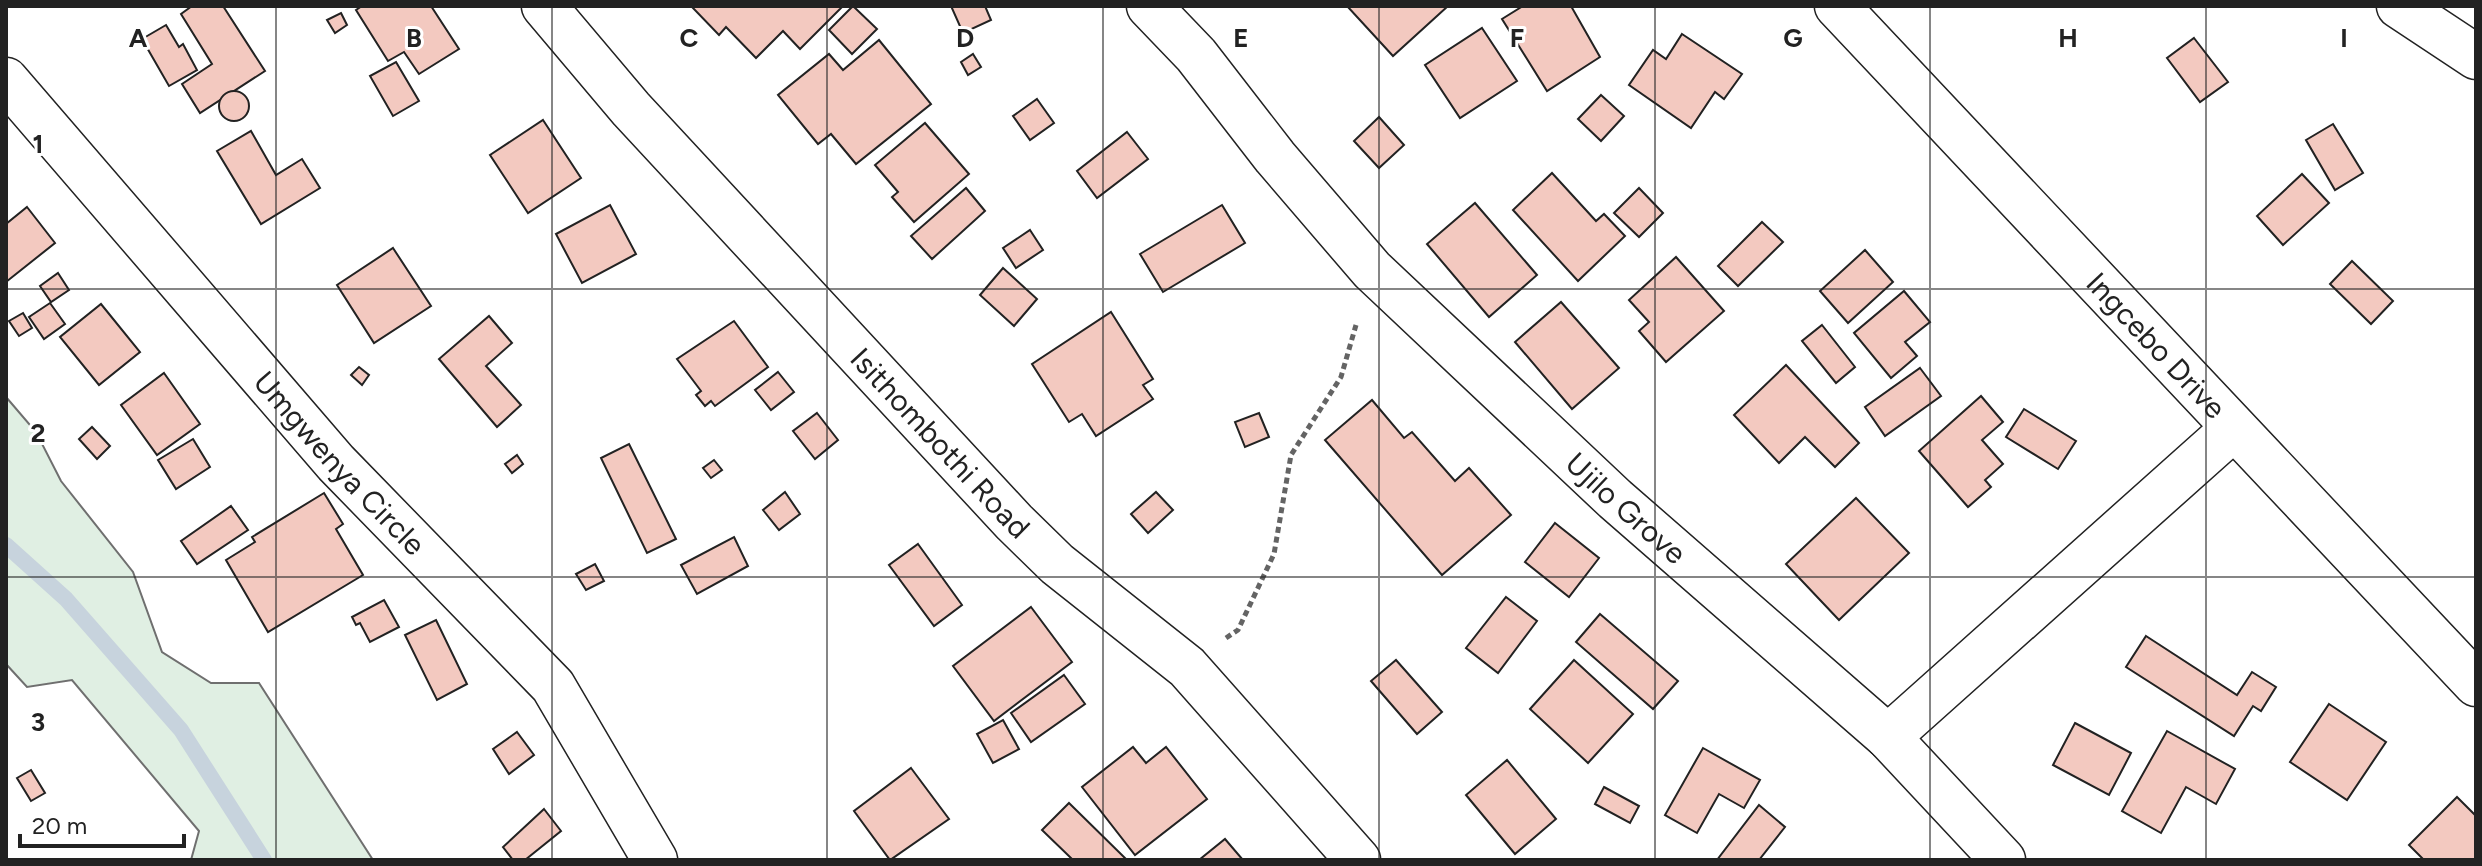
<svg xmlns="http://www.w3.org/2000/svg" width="2482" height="866" viewBox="0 0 2482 866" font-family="Figtree,sans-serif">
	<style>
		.green { fill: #e0efe3; stroke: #6f6f6f; stroke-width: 2 }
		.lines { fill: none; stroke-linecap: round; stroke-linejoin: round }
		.stream { stroke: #c7d3dd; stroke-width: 16 }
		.building { fill: #f3c9c0; stroke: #222; stroke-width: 2 }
		.minor-casing { stroke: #222; stroke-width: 47 }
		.secondary-casing { stroke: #222; stroke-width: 47 }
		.path { stroke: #646464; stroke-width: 5; stroke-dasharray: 6 4; stroke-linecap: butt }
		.minor { stroke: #fff; stroke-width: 44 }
		.secondary { stroke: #fff; stroke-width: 44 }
		.grid { fill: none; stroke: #222; stroke-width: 2; stroke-opacity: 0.55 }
		.labels { text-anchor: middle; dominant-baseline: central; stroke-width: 6; stroke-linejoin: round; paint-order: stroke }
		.street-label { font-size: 30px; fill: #222; stroke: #fff }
		.grid-label { font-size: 26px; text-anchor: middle; font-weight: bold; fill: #222; stroke: #fff; stroke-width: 6; stroke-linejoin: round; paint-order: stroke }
	</style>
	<rect width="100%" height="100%" fill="#fff"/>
	<path class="green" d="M6 397 36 432 61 481 133 572 162 652 211 683H259L373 860H191L199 831 72 680 27 687 6 664Z"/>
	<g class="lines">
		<path class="stream" d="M6 545 66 599 181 730 264 860"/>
	</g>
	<g class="building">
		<path d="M192 6H223L265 71 200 113 182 84 212 64 181 14Z"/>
		<path d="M362 6H431L459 49 419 74 404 52 388 61 356 10Z"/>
		<path d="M839 6 841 8 800 49 783 31 756 58 726 27 719 35 692 7Z"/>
		<path d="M853 6 877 29 852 54 829 30Z"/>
		<path d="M951 6H985L991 20 963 33Z"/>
		<path d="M1347 6H1448L1393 56Z"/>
		<path d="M1523 6H1571L1600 57 1547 91 1502 19Z"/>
		<path d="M341 13 347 25 335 33 327 20Z"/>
		<path d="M166 25 179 47 183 44 197 70 169 86 142 39Z"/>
		<path d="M1482 28 1517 81 1460 118 1425 65Z"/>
		<path d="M1682 34 1742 74 1724 99 1715 92 1691 128 1629 85 1653 50 1666 59Z"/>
		<path d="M2194 38 2228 82 2200 102 2167 58Z"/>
		<path d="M879 40 931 104 856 164 831 134 818 144 778 95 829 54 843 70Z"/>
		<path d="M973 54 981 67 968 75 961 62Z"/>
		<path d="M396 62 419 101 393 116 370 76Z"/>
		<circle cx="234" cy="106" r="15"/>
		<path d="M1601 95 1624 116 1601 141 1578 119Z"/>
		<path d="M1037 99 1054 123 1030 140 1013 116Z"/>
		<path d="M1379 117 1404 145 1379 168 1354 141Z"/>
		<path d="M543 120 581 178 528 213 490 155Z"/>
		<path d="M925 123 969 174 914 222 892 197 898 192 875 165Z"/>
		<path d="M2333 124 2363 173 2335 190 2306 140Z"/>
		<path d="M251 131 276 175 302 159 320 188 261 224 217 151Z"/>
		<path d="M1127 132 1148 159 1097 198 1077 171Z"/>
		<path d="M1552 173 1596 221 1604 214 1625 236 1578 281 1513 210Z"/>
		<path d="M2302 174 2329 203 2283 245 2257 216Z"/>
		<path d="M966 188 985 211 932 259 911 236Z"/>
		<path d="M1639 188 1663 213 1639 237 1614 213Z"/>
		<path d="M1475 203 1537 275 1489 317 1427 244Z"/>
		<path d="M610 205 636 254 582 283 556 234Z"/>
		<path d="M1222 205 1245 243 1163 292 1140 254Z"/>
		<path d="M27 207 55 243 6 282V224Z"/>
		<path d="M1762 222 1783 242 1738 286 1718 266Z"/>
		<path d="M1030 230 1043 250 1016 268 1003 248Z"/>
		<path d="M393 248 431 306 374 343 337 285Z"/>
		<path d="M1865 250 1893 282 1848 323 1820 291Z"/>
		<path d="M1676 257 1724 311 1666 362 1639 331 1649 322 1629 300Z"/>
		<path d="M2352 261 2393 301 2371 324 2330 284Z"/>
		<path d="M1003 268 1037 299 1014 326 980 295Z"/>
		<path d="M58 273 69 290 51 302 40 286Z"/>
		<path d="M1904 291 1930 322 1905 342 1917 356 1891 378 1854 333Z"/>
		<path d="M1561 302 1619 368 1572 409 1515 342Z"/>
		<path d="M50 303 65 324 44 339 29 317Z"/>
		<path d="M101 304 140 352 99 385 60 337Z"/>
		<path d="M1111 312 1153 379 1143 385 1153 399 1096 436 1082 414 1069 422 1032 364Z"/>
		<path d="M23 313 32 328 19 336 9 321Z"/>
		<path d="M489 316 512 343 486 366 521 405 497 427 439 359Z"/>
		<path d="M734 321 768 367 715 406 711 401 705 406 696 395 701 391 677 359Z"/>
		<path d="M1822 325 1855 367 1836 383 1802 341Z"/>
		<path d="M1786 365 1859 443 1835 467 1805 437 1779 463 1734 415Z"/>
		<path d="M359 367 369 375 362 385 351 375Z"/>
		<path d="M1920 368 1941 396 1885 436 1865 407Z"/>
		<path d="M778 372 794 392 771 410 755 390Z"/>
		<path d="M164 373 200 424 157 455 121 405Z"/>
		<path d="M1981 396 2003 422 1982 440 2003 464 1985 480 1991 487 1968 507 1919 451Z"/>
		<path d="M1372 400 1404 438 1412 432 1455 481 1469 468 1511 515 1442 575 1325 440Z"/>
		<path d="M2024 409 2076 441 2058 469 2006 437Z"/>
		<path d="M817 413 838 440 815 459 793 431Z"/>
		<path d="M1259 413 1269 437 1245 447 1235 422Z"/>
		<path d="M92 427 110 446 97 459 79 439Z"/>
		<path d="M193 439 210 467 176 489 158 460Z"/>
		<path d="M629 444 676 539 647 553 601 458Z"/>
		<path d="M517 455 523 464 512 473 505 464Z"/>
		<path d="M714 460 722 470 711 478 703 468Z"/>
		<path d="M785 492 800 514 779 530 763 510Z"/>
		<path d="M1156 492 1173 510 1148 533 1131 514Z"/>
		<path d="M324 493 343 524 336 529 363 575 268 632 226 560 255 542 252 537Z"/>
		<path d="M1856 498 1909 553 1839 620 1786 564Z"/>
		<path d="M231 506 248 530 197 564 181 541Z"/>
		<path d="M1555 523 1599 558 1569 597 1525 562Z"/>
		<path d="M734 537 748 566 697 594 681 565Z"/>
		<path d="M918 544 962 605 934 626 889 565Z"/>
		<path d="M595 564 604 581 586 590 576 574Z"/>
		<path d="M1506 597 1537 621 1498 673 1466 648Z"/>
		<path d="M384 600 399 627 370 642 360 623 356 625 352 617Z"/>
		<path d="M1031 607 1072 662 994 721 953 666Z"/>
		<path d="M1600 614 1678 681 1653 709 1576 642Z"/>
		<path d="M436 620 467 684 437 700 405 635Z"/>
		<path d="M2146 636 2237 695 2252 672 2276 687 2261 711 2253 706 2234 736 2126 667Z"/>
		<path d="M1396 660 1442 712 1417 734 1371 681Z"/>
		<path d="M1574 660 1633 714 1588 763 1530 709Z"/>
		<path d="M1064 675 1085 704 1031 742 1011 713Z"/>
		<path d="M2329 704 2386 742 2347 800 2290 762Z"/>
		<path d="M1003 720 1019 749 993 763 977 734Z"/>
		<path d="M2075 723 2131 753 2109 795 2053 765Z"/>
		<path d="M2167 731 2235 769 2216 804 2186 787 2161 833 2122 811Z"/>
		<path d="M517 732 534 755 509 774 493 749Z"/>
		<path d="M1133 747 1146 763 1166 747 1207 799 1135 855 1082 787Z"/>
		<path d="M1703 748 1760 780 1744 808 1719 794 1697 833 1665 815Z"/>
		<path d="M1507 760 1556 819 1515 854 1466 795Z"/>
		<path d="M911 768 949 819 890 860 854 811Z"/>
		<path d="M31 770 45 793 31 801 17 778Z"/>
		<path d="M1604 787 1639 806 1630 823 1595 804Z"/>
		<path d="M2457 797 2476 816V860H2424L2409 845Z"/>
		<path d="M1069 803 1127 860H1073L1042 830Z"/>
		<path d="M1759 805 1785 827 1759 860H1717Z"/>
		<path d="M544 809 561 831 525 860H513L503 847Z"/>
		<path d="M1225 839 1243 860H1199Z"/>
	</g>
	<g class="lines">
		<defs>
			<g id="minor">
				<path id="s1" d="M544 6 631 109 1014 522 1057 564 1187 667 1358 860"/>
				<path id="s2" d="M1149 6 1196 55 1275 157 1372 270 1615 499 1888 737 2003 860"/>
				<path d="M2399 6 2476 57"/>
				<path id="s3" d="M6 80 336 463 553 686 655 860"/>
				<path d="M1888 737 2234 428"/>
			</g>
			<g id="secondary">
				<path id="s4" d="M1837 6 2476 684"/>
			</g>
		</defs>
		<use href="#minor" class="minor-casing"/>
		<use href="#secondary" class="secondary-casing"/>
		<path class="path" d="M1226 638 1238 630 1274 554 1291 455 1341 377 1356 325"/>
		<use href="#minor" class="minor"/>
		<use href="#secondary" class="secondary"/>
	</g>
	<path class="grid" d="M276 6V860M552 6V860M827 6V860M1103 6V860M1379 6V860M1655 6V860M1930 6V860M2206 6V860M6 289H2476M6 577H2476"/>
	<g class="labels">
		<g class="street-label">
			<text stroke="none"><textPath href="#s4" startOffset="466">Ingcebo Drive</textPath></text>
			<text stroke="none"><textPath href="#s1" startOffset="590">Isithombothi Road</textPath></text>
			<text stroke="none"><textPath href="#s3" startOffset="508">Umgwenya Circle</textPath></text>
			<text stroke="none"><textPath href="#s2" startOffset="694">Ujilo Grove</textPath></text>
		</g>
	</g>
	<g class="grid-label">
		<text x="138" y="47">A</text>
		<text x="414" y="47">B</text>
		<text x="689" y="47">C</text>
		<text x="965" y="47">D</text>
		<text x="1241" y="47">E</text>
		<text x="1517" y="47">F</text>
		<text x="1793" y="47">G</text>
		<text x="2068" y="47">H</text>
		<text x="2344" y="47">I</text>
		<text x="38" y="153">1</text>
		<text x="38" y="442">2</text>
		<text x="38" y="731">3</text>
	</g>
	<rect width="2482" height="866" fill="none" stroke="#222222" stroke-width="16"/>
	<path d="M20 834v12h164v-12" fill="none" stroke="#222222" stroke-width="4"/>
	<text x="32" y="834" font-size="24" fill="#222222" stroke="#ffffff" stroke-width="6" paint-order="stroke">20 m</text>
</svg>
